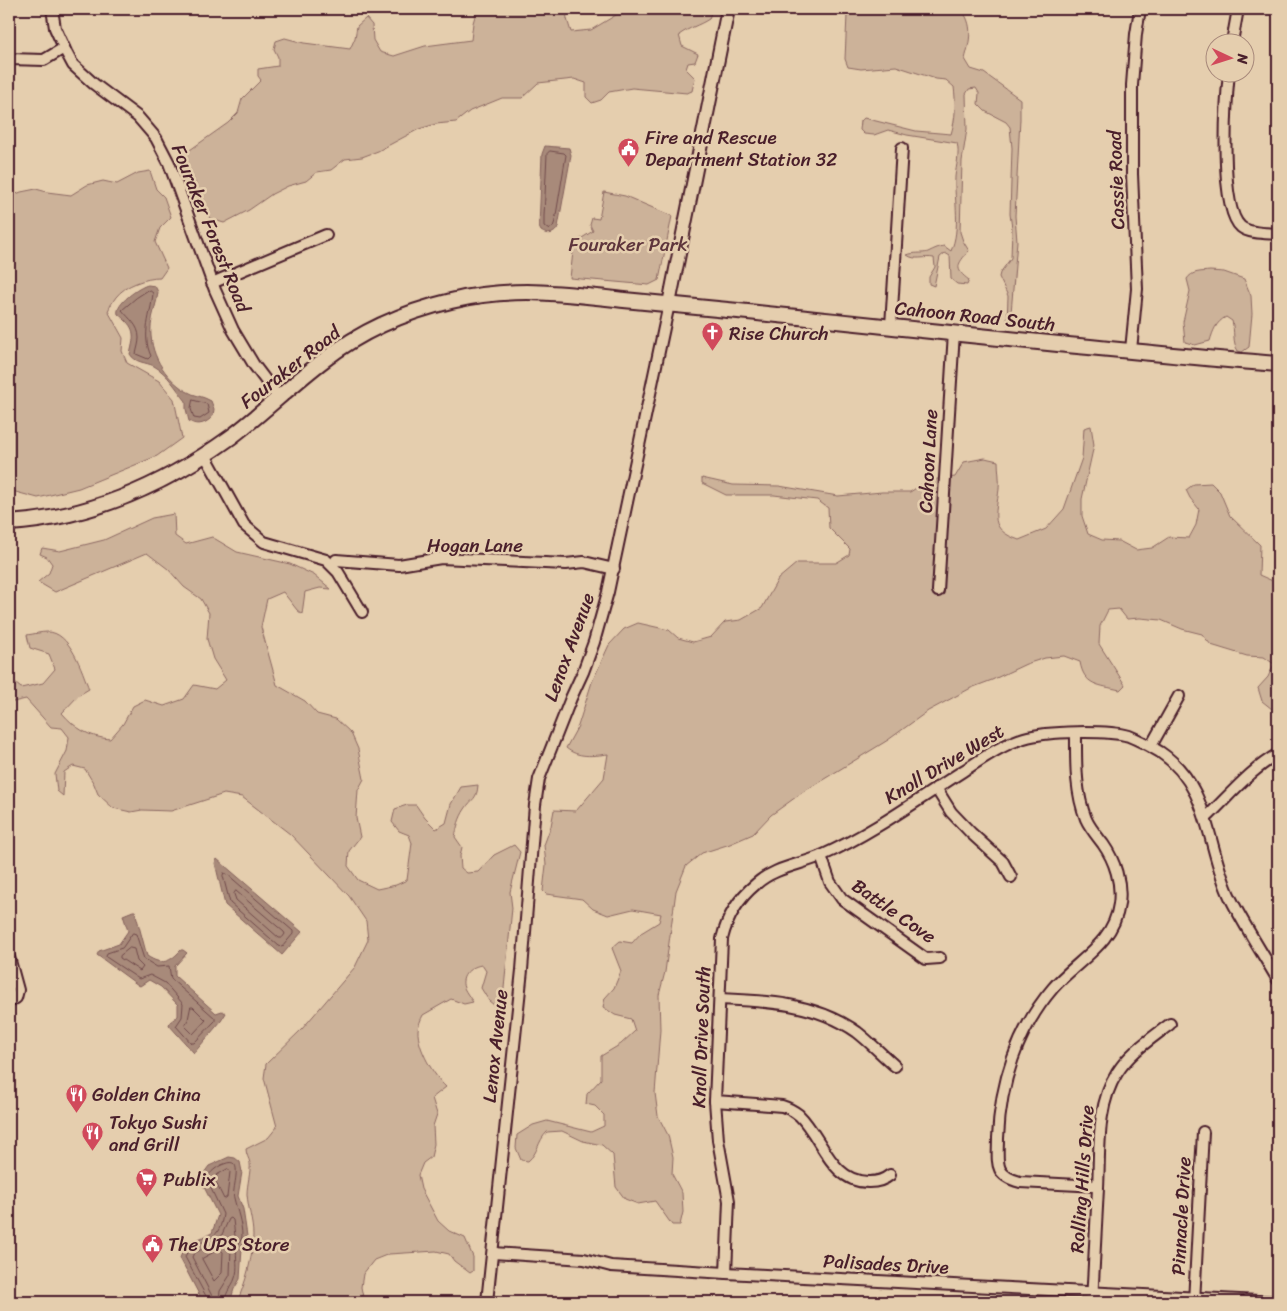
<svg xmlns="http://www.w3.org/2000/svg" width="1287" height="1311" viewBox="0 0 1287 1311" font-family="Sriracha,sans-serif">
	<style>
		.green { fill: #ccb299; stroke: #8b6862 }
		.water { fill: #a88a7a; stroke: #825f5a }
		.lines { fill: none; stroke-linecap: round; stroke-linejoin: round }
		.shore { stroke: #704a4b; stroke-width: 1 }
		.minor-casing { stroke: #4a1f2b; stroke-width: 14 }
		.tertiary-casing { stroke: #4a1f2b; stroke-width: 16 }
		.secondary-casing { stroke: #4a1f2b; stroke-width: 18 }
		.minor { stroke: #e5ceae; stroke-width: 10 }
		.tertiary { stroke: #e5ceae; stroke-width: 12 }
		.secondary { stroke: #e5ceae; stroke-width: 14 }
		.labels { text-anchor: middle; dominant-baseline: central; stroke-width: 5; stroke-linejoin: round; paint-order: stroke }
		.poi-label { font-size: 19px; fill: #4a1f2b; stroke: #e5ceae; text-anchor: start }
		.street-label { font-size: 19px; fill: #4a1f2b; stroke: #e5ceae }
		.park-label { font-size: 19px; fill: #5e353c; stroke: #e5ceae }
	</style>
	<rect width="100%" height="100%" fill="#e5ceae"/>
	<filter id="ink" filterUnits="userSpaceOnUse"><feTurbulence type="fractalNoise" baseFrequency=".02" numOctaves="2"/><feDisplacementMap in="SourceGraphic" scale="10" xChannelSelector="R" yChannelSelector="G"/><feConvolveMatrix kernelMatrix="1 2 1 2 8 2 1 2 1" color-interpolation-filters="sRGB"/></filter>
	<g filter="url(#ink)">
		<g class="green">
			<path d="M477 9H566L567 19 571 32 591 30 626 9H712L709 19C698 26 690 27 679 35L682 46 698 54 695 62 688 63 686 69 695 78 692 91 687 93 632 88 609 92 601 100 592 103 586 97V83L574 79 538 83 522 98H502L470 111 456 122 436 124 419 129 378 151 362 157 345 159 331 170 317 172 306 181 288 186 272 194 249 210 224 223 211 219 206 214 204 203 194 180 180 157 228 123 238 113 242 99 261 80 258 76V69L278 66V57L274 49 276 41 285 38 304 43 350 49 355 38 357 26 366 18 372 25 373 40 380 52 394 56 425 46 471 40 473 23Z"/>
			<path d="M833 9H961C974 25 970 40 965 59L971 69 984 73 1020 99V119L1015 216 1017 241 1010 325 1007 324 1008 296 999 277 1000 273 1011 258 1012 228 1010 214 1012 148 1010 127 1006 122 985 111 978 104 979 93 976 88 969 89 966 94 967 129 962 161 960 232 963 241 969 251C957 264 954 269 969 280L967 285 957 284 951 279 950 256 945 253 940 257 934 286 929 284V277L935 267 934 258C924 256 915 261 907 255 914 252 922 254 928 252 934 249 938 247 944 246L951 251C961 228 954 201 955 177 956 166 960 154 957 143L907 135 888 130 874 135 864 134 860 130 861 121 864 118 916 131 951 134C956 118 956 103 954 87L946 80 936 79 896 66 861 69 848 67 845 59 847 15Z"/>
			<path d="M150 171 156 189 164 197 171 217 160 228 155 242 167 268 160 278C146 278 125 285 116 297 113 301 110 306 108 311L123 338 122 351 127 363 159 381 174 399 182 438 157 456 79 488 38 498 12 491 9 487V197L21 192 36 189 47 192 71 195 87 185 103 181 117 184 138 173Z"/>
			<path d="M604 192 625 196 672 216 659 280 649 285 570 278 574 243 593 231 590 225 592 218 599 219Z"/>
			<path d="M1210 271 1224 272 1244 279 1251 296 1252 314 1249 347 1242 352 1238 351C1232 342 1235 331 1232 321L1226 317C1216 322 1213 331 1210 341L1195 345 1185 342 1183 322 1190 291 1187 279C1192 271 1201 272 1210 271Z"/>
			<path d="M1091 426 1094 445 1082 499V516L1088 534 1102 540 1119 541 1136 550 1152 548 1169 537 1189 538 1196 525 1199 509 1190 498 1186 490 1194 484 1211 483 1220 492 1230 516 1260 545 1259 575 1275 582H1278V707L1272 709 1262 701 1258 688 1268 677 1274 664 1264 657 1247 656 1211 645 1202 634 1182 629 1161 620 1140 618 1127 619 1119 609 1108 610 1100 626 1099 644 1125 685 1120 690C1099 685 1084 686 1080 662L1064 656 1045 658 1026 664 992 680 971 688 928 711 888 740 803 792 771 815 753 834 730 844 702 853 686 866 676 891 665 972 659 995 660 1030 655 1093 658 1116 668 1135 673 1157 672 1174 682 1193 683 1212 680 1225H672L655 1201 638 1204 625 1199 616 1187 613 1155 602 1145 583 1141 562 1131 547 1132C537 1142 539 1152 528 1161L521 1160 516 1148 517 1135 533 1125 547 1121 591 1132 604 1126V1115L595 1106 586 1104 587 1094 601 1079V1056L621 1044 635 1031 631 1019 615 1015 603 1007 605 998 614 988 621 971 612 948 620 941 632 943 641 933 659 922 661 914 633 909 608 915 593 909 582 899 546 894 543 891 546 865 544 845 551 826 554 810 576 811 604 778 608 754C593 756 578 758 566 748L578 726 592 682 609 645 624 629 638 623 669 630 678 638 693 642 711 637 725 622 741 620 762 608 778 579 797 563H836L849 555 850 549 829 528 828 508 817 500 799 498 774 495H726L702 483V478L733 485 779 486 838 496 882 492H910L929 480 955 477 964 462 985 458 998 461C998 470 1000 480 999 489 996 516 988 529 1019 540L1046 529 1064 509 1082 458 1084 428Z"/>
			<path d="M174 514 175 536 186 544 212 537 237 552 290 564 314 575 331 589 320 588 305 592 302 614 297 610 283 592 267 599 261 627 277 685 305 701 317 714 336 719 351 733 358 749 364 779 358 790 356 818 360 837 349 851 348 866 358 880 377 889 396 885 407 880 412 843 409 835 399 831 392 822 395 809 407 805H416L425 818 436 829 446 823 451 804 461 787 478 785C477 800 472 798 465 809 459 818 457 827 455 837L462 847 460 856 461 868 467 873 478 872 494 855 514 845 520 852 510 892 512 908 503 998 499 1009 489 1001 481 988 486 971 482 965C472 966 459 975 464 988 466 992 470 998 473 1002L464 1004 451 999 423 1015C421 1019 418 1026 418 1030 417 1048 434 1076 446 1087L432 1098 437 1114 433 1126 434 1144 431 1157 423 1163 418 1175 421 1189 438 1221 449 1231 465 1238 473 1257V1271L470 1273 454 1261 449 1254 436 1251 389 1254 374 1260 363 1274 361 1287 364 1302H237C246 1282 253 1257 253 1235 253 1222 248 1208 247 1194 247 1184 251 1172 250 1163 249 1158 246 1155 246 1149L268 1138 277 1127 264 1078 266 1064 302 1029 355 967 368 940 366 921 349 896 290 834 242 797 224 794 171 811 142 810 131 812 113 808 98 794 94 784 85 769 73 766 64 772 63 796 57 791 55 774 67 751 69 737 62 728 51 727 26 699 13 702 9 706V678L21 688 43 683 55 669 49 654 30 648 27 635C34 634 41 632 47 632 70 631 82 671 89 689L79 695 62 713C76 729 89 737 110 739L123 724 133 706 145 700 164 706 184 699 194 685 215 689 226 680 213 659 207 639 209 613 201 599 184 587 168 569 147 553 55 592 38 582 49 573 52 564 47 557 40 554 42 548 60 551 104 540 152 518Z"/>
		</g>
		<g class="water">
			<path d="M545 146 569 148 571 155 558 227C555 234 548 236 541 231L539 227 542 154Z"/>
			<path d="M148 285 155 286 158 292C157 303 152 314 151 326 149 353 164 377 186 391 194 396 203 396 211 401L214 409 213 416C207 423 198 427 189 421L186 409V401C176 389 168 374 154 366 146 362 135 363 130 354 135 334 136 328 118 314 115 304 139 287 148 285Z"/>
			<path d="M217 859 302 932 282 955 225 905 215 863Z"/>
			<path d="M133 911H135L147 956C162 966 170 962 181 950H183L187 953 175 966V976L216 1013 222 1011 226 1013 221 1021 194 1053 169 1025 170 1022 178 1016V1005L161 987 149 980 140 986 138 985 97 955 99 951 119 944 128 931 123 915Z"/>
			<path d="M229 1157 235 1158 240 1162 242 1172 238 1196 243 1209 247 1236 242 1248 240 1279 234 1289 230 1302H203L180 1258 185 1245 212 1233 218 1215 201 1181V1177L209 1166Z"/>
		</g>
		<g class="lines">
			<g class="shore">
				<path d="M550 151 564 153 566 155 555 221 553 227 548 229 544 226V216L547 154Z"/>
				<path d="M149 290 153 293C151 315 141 334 151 356L148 359 136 354C137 349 139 343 139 338 139 325 129 319 122 310L136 298Z"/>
				<path d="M193 400 207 404 209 413 200 419 194 418 191 409Z"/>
				<path d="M224 873 227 874 293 931V934L282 947 279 946 230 903 223 876Z"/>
				<path d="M236 891 284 932 285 934 282 938H279L236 900 234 894Z"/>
				<path d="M133 933 136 934 144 959 157 967 169 966 171 979 215 1018V1021L194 1043H191L176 1026 182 1017 183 1004 165 983 150 975 139 979 106 957 107 953 122 948Z"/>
				<path d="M130 948 134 949 137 961 143 967 140 971 120 958V956Z"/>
				<path d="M191 1007H193L206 1020 193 1034 185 1026 188 1019Z"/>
				<path d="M228 1169 230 1172 227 1197 224 1199 214 1179 217 1175Z"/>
				<path d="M220 1249 223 1252 222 1273 214 1281 202 1259Z"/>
				<path d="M207 1302V1298L185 1257 189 1248C209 1239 220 1239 223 1214L206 1178C211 1172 216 1167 224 1164 246 1155 231 1189 234 1198 237 1211 242 1223 242 1236 242 1240 238 1243 237 1247 235 1257 239 1268 235 1278 232 1288 226 1289 225 1302"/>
				<path d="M214 1302 212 1296 192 1257 194 1253 219 1241 229 1219 231 1218 233 1220 235 1236 231 1246 230 1275 220 1291 219 1302"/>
			</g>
			<defs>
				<g id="minor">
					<path d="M52 9 55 28 66 52 73 65 94 84 138 117 156 138 169 163 215 290 233 330 254 365 279 398"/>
					<path d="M1232 42 1238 9"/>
					<path d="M9 59 44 60 64 48"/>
					<path d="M1229 72C1226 102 1219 208 1241 227 1250 234 1267 233 1278 234"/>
					<path d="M212 283 326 235"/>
					<path d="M891 326 902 148"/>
					<path d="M1131 350 1137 289 1132 174V85L1136 34 1140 9"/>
					<path d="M205 455 244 525 264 542 326 560 338 572 362 612"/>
					<path d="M336 560 399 565 441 558 566 564 584 562 614 569"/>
					<path d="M938 591 954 332"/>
					<path d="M1076 733C1076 762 1075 791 1086 819 1090 828 1097 836 1103 844 1115 861 1122 883 1119 904 1114 944 1076 961 1053 988 1017 1030 1000 1084 998 1138 998 1162 993 1175 1020 1182L1098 1186"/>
					<path d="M1151 746 1179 696"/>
					<path d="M936 788 951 812 971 833 1003 862 1011 877"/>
					<path d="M1206 818C1229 796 1250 770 1278 754"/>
					<path d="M821 856 830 882 842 899 926 959 940 958"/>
					<path d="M9 957 18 990 16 998 9 1002"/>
					<path d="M720 999C768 1001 816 1003 857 1032 870 1042 882 1055 895 1066"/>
					<path d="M715 1101 782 1106C789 1108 794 1111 799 1115 822 1137 831 1183 869 1182 877 1182 884 1180 890 1175"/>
					<path d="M493 1253 584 1259 611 1266 726 1273 1278 1302"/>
					<path d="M726 1273 729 1201 718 1140 715 1101 722 939C727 918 739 898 756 884 775 867 801 865 823 855 871 834 919 799 963 771 982 759 1003 744 1024 738 1047 731 1107 730 1129 736 1139 740 1150 746 1160 752 1212 787 1206 849 1231 899 1245 927 1263 954 1278 980"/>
					<path d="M487 1302 522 970 535 805 539 779 571 698 583 672 594 642 608 592 669 304"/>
					<path d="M1092 1302C1094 1264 1096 1226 1098 1188 1100 1150 1096 1106 1117 1073 1130 1052 1151 1039 1170 1024"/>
					<path d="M1194 1302 1203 1132"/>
				</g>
				<path id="tertiary" d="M669 304 728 9"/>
				<path id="secondary" d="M9 523C90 518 166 484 231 437 263 413 292 384 324 360 361 331 405 312 451 301 511 286 564 293 624 300 662 304 700 307 738 311 918 329 1098 350 1278 364"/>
			</defs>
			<use href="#minor" class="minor-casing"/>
			<use href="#tertiary" class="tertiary-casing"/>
			<use href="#secondary" class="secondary-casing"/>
			<use href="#minor" class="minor"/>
			<use href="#tertiary" class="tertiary"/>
			<use href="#secondary" class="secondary"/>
		</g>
	</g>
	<defs>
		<symbol id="civic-pin" viewBox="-11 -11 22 30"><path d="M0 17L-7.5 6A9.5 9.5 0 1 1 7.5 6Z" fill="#d1495b" stroke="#e5ceae"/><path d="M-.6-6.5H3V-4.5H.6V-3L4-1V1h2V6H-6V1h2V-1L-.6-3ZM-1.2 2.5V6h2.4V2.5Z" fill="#fff"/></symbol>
		<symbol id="church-pin" viewBox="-11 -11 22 30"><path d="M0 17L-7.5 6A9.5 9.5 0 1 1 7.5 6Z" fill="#d1495b" stroke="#e5ceae"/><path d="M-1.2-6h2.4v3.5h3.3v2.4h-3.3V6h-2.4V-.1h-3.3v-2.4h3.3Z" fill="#fff"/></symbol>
		<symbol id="restaurant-pin" viewBox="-11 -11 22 30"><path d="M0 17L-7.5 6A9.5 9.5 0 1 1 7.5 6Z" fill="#d1495b" stroke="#e5ceae"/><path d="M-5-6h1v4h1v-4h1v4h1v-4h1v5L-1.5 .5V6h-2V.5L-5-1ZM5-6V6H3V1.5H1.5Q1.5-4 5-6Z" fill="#fff"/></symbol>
		<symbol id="supermarket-pin" viewBox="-11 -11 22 30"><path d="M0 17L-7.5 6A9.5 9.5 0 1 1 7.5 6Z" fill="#d1495b" stroke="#e5ceae"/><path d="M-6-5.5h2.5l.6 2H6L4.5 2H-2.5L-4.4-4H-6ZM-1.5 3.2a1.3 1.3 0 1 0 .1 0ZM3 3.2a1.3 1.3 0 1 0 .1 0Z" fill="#fff"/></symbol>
	</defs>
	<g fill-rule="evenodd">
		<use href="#civic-pin" x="616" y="136" width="25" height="34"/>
		<use href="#church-pin" x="700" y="320" width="25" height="34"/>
		<use href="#restaurant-pin" x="64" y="1082" width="25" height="34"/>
		<use href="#restaurant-pin" x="80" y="1120" width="25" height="34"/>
		<use href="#supermarket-pin" x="134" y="1166" width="25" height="34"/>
		<use href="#civic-pin" x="140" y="1232" width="25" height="34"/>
	</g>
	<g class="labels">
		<g class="poi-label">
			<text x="645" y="137">Fire and Rescue<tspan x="645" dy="22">Department Station 32</tspan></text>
			<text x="729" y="333">Rise Church</text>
			<text x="92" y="1094">Golden China</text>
			<text x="109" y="1122">Tokyo Sushi<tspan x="109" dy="22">and Grill</tspan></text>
			<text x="163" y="1179">Publix</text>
			<text x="168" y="1244">The UPS Store</text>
		</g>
		<g class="street-label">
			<text transform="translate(1116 180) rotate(-92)">Cassie Road</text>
			<text transform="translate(211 228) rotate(68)">Fouraker Forest Road</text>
			<text transform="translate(975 316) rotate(6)">Cahoon Road South</text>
			<text transform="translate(290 367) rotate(-38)">Fouraker Road</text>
			<text transform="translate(928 461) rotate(-87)">Cahoon Lane</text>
			<text x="475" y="545">Hogan Lane</text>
			<text transform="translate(569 647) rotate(-70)">Lenox Avenue</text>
			<text transform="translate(944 764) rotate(-31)">Knoll Drive West</text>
			<text transform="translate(894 911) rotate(35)">Battle Cove</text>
			<text transform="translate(701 1037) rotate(-88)">Knoll Drive South</text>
			<text transform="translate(495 1046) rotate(-84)">Lenox Avenue</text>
			<text transform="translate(1082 1179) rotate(-86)">Rolling Hills Drive</text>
			<text transform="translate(1181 1216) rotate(-87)">Pinnacle Drive</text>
			<text transform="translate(886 1264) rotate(3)">Palisades Drive</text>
		</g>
		<g class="park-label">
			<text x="628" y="244">Fouraker Park</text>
		</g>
	</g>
	<rect width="1287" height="1311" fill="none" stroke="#e5ceae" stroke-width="30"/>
	<rect x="15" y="15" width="1257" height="1281" fill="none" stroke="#4a1f2b" stroke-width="2" filter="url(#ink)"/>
	<g transform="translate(1230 58) rotate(94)"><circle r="24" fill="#e5ceae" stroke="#a7887a"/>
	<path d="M0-4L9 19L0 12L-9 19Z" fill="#d1495b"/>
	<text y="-8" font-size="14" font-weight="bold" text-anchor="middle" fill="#4a1f2b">N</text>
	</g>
</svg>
